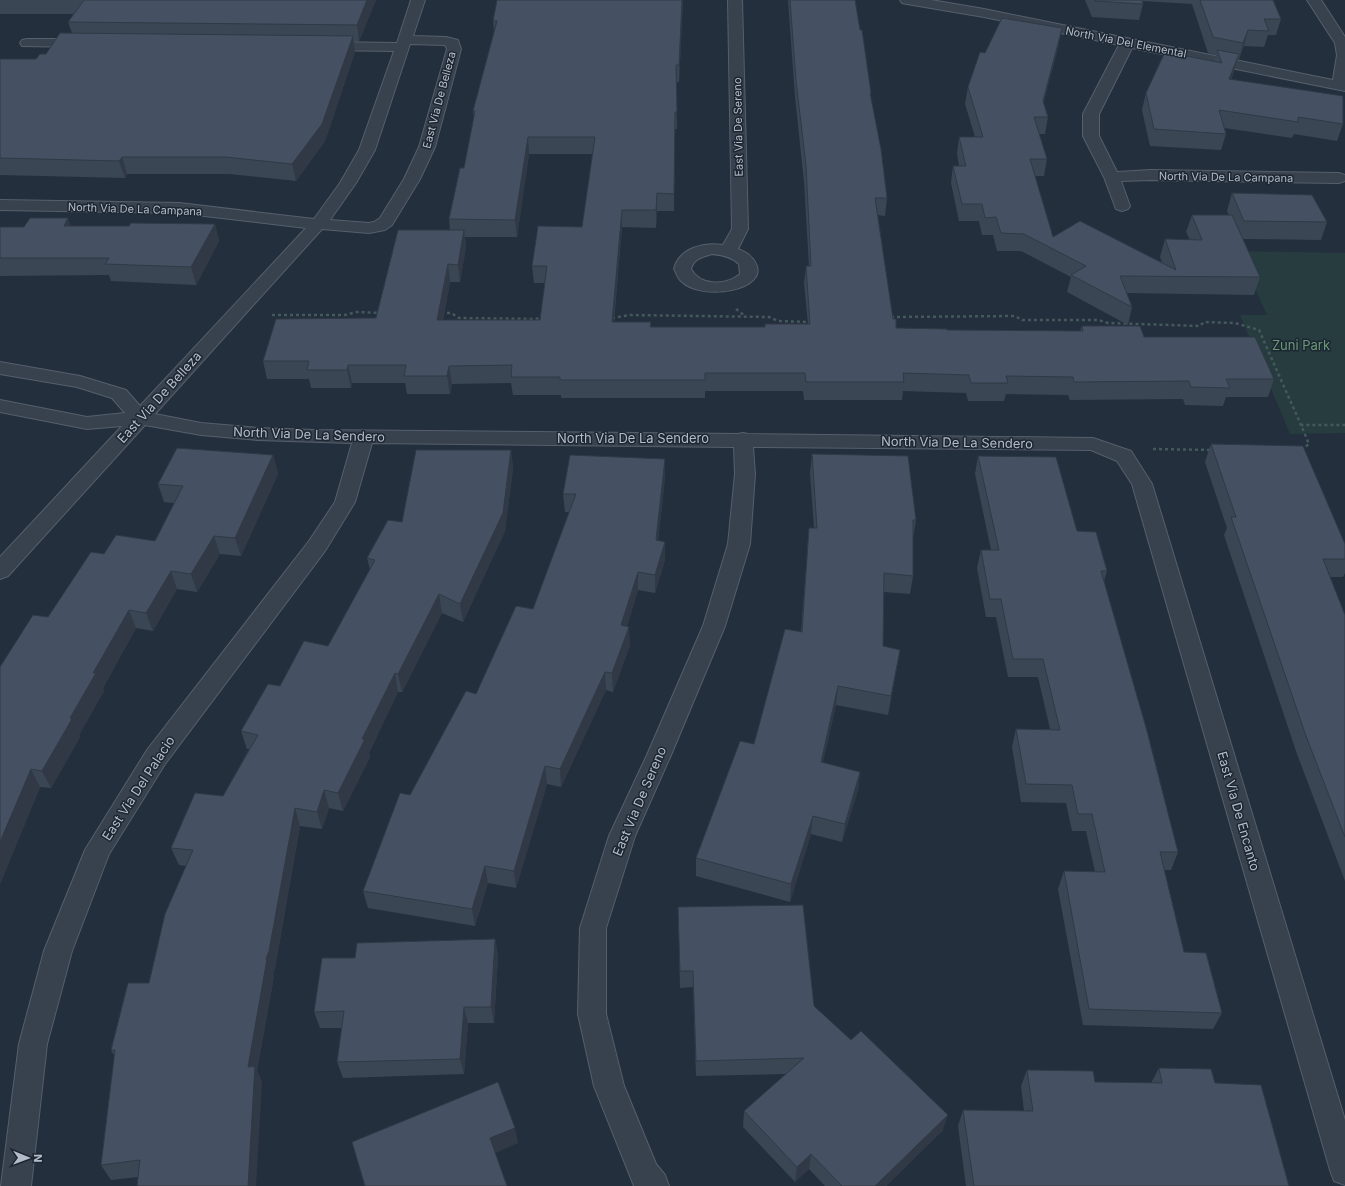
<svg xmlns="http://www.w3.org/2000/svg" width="1345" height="1186" viewBox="0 0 1345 1186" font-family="Inter,sans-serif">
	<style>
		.green { fill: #263c3f }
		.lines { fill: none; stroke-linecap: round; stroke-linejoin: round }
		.minor-casing { stroke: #565f6c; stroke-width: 2 }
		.path { stroke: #44595c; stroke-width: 2.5; stroke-dasharray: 3 3; stroke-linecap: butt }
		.minor { fill: #38414e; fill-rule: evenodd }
		.wall { fill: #3b4654; fill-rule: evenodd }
		.shaded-wall { fill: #303945 }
		.building { fill: #455162; stroke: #303945 }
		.labels { text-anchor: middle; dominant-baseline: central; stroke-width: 3; stroke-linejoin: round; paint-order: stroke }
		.far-street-label { font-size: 11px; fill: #b4bcc9; stroke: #1d2633 }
		.park-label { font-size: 13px; fill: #6b9a76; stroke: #1d2633 }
		.street-label { font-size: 13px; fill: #b4bcc9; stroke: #1d2633 }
	</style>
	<rect width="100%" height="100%" fill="#242f3e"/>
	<path class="green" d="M1238 251 1345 253V433L1290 434 1240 315H1267Z"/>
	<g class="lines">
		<defs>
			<g id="minor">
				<path d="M411 0H425L413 36 446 37 458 40 461 49 435 147 420 179 392 225 385 230 369 233 322 229 155 414 201 423 258 428 314 430 738 434 743 433 748 434 1093 438 1131 451 1152 484 1345 1120V1185L1334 1181 1330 1170 1132 484 1117 461 1091 450 753 447 755 474 750 544 725 626 671 755 635 836 606 928V1014L624 1086 656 1164 665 1175 669 1186H634L594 1086 578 1014 580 928 609 836 647 755 703 626 728 544 735 474 734 447 372 443 355 502 325 551 165 764 109 854 72 951 47 1044 31 1186H1L19 1044 44 951 85 850 147 750 309 541 335 502 352 443 258 440 201 435 145 425 8 576 0 579V557L122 426 87 429 0 412V400L87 417 125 413 112 398 77 387 0 374V362L80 376 126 390 140 406 306 228 179 213 0 210V200L179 203 314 219 340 183 359 150 394 51 325 50 320 49 318 46 320 43 325 42 397 43ZM410 44 445 45 447 49 419 147 404 179 380 218 374 222 369 223 330 220 356 183 375 150Z"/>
				<path d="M728 0H742L748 229 738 249C746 252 751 255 755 262 772 290 701 303 680 280 677 277 676 272 674 269 679 248 704 242 723 245L732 229ZM712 254C723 255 732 257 739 264L740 274C726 286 700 286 691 269 694 258 703 257 712 254Z"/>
				<path d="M900 0H931L984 9 1333 80 1337 55 1335 43 1307 0H1321L1345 37V91L1132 48 1099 114V136L1117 172 1151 170 1339 173 1345 175V181L1339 183 1151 180 1121 181 1130 206 1128 209 1122 211 1116 209 1104 177 1083 136V114L1119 45 984 17 907 4 902 3Z"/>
				<path d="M27 39H83L88 40 90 43 88 46 83 47 22 46 20 43 22 40Z"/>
			</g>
		</defs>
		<use href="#minor" class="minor-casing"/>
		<g class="path">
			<path d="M736 309 745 316"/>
			<path d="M441 313H451L459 318 536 319 543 317"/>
			<path d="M272 315H345L357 312 380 313"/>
			<path d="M891 317 1015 316 1022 320H1098L1108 323 1200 326 1204 322 1235 323 1259 330 1301 425"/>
			<path d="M612 318 630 315 769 317 778 321 809 322"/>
			<path d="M1153 449 1212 450"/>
			<path d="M1301 450 1309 444 1301 425H1345"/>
		</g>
		<use href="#minor" class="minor"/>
	</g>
	<g class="wall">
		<path d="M0 0H376L359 41H354L355 52 325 141 296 181 229 174H127L125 178 0 175V59H36L46 54 72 33 68 22 74 14H0Z"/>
		<path d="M497 0H683L679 82H676L677 129H675L674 211H657L656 228 622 227 614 322H651V327H765V324H808L804 283 806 266H809L804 182 795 97 788 0H855L860 30 871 93V98L887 198 885 216 878 215 893 319 896 328 947 330 1080 331 1082 326 1144 337 1274 379 1268 397H1226L1223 406 1185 405 1183 399 1070 400 1068 395 1006 394 1004 401H968L966 393 903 391 902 400H804L803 391H705V398H561V395H513L511 383 452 384 450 394H407L405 383H352L351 388H311L309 379H267L263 361 376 318 450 230 449 219 464 168 474 118 473 111 494 32 493 21ZM529 154H593L582 227 532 266 534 283H545L540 320H443L450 282H460L466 247 465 237H517Z"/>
		<path d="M1085 0H1273L1281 19 1276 35H1268L1264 47 1244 46 1239 59H1238L1231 80 1343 124 1337 141 1294 134 1292 138 1224 128 1226 134 1221 150 1150 146 1142 110 1146 93 1214 62 1216 55 1208 53 1192 4 1143 1V4L1139 20 1092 17Z"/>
		<path d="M1059 44 1043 103 1048 117 1045 134H1039L1047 159 1044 176H1035L1053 237 1162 262 1160 257 1165 239 1190 240 1186 232 1192 215H1229L1227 211 1232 193 1327 222 1321 240 1243 239 1260 277 1254 295 1127 293 1132 307 1128 325 1067 292 1071 277 1021 251H997L993 235H982L979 221H959L951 183 953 166H959L957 154 959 137H975L965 104 968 87 985 53Z"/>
		<path d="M215 224 219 241 196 285 111 281 109 275 0 276V227L129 226Z"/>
		<path d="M1211 444 1345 544V573L1343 577H1330L1345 615V881L1297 754 1224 535 1227 528 1205 462Z"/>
		<path d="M511 450 513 468 505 531 463 622 442 613 402 692H398L369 753 370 757 343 811 329 808 322 829 300 826 275 968 273 974 274 976 257 1071 262 1082 138 1177 111 1180 101 1165 115 1057 111 1050 149 983 186 866 179 865 171 848 223 796 249 749H247L241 731 280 686 328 646 370 570 367 558 402 522Z"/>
		<path d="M812 454 916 520 913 539V576L910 594 884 592 883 646 900 650 888 715 836 705 823 762 860 772 858 790 842 842 811 834 790 902 696 876V858L754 744 801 632 809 528H814L810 473Z"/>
		<path d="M273 455 278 474 241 556 220 554 197 592 177 589 153 631 136 628 103 688 104 691 79 735 80 737 51 788 40 787 0 884 48 617 104 554 155 541 174 503 164 502 158 484Z"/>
		<path d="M978 456 1077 531 1107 571 1104 581 1178 852 1171 870H1164L1184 952 1222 1013 1213 1029 1083 1025 1058 889 1064 871 1095 872 1086 831H1072L1066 803 1021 802 1012 747 1016 729H1050L1038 677H1008L996 617H986L977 568 981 550H991L975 474Z"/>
		<path d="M665 478 658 541 665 560 655 593 638 590 627 626 630 645 613 692 606 690 561 787 547 784 516 888 488 883 475 926 368 908 363 891 410 795 476 694 533 609 569 512H565L563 494Z"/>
		<path d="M678 907 814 1006 943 1130 886 1186H825L809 1169 795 1182 743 1127 744 1111 786 1074 696 1076 693 987 680 988Z"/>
		<path d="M495 939 498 956 494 1023H468L464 1074 343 1078 337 1062 342 1028H320L314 1012 355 958Z"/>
		<path d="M1159 1068 1215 1083 1289 1186H966L958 1126 963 1110 1024 1111 1021 1086 1027 1070 1095 1082 1151 1083Z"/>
	</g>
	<g class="shaded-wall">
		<path d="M367 0H376L359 41 357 25Z"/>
		<path d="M682 0H683L679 82V65Z"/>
		<path d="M1062 28 1059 44 1040 117 1043 101Z"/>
		<path d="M1248 30 1244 46 1239 59 1243 43Z"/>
		<path d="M353 36 355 52 325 141 296 181 292 164Z"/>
		<path d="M1239 54 1234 70 1225 96 1229 79Z"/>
		<path d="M528 137 529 154 517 237 515 220Z"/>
		<path d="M122 157 127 174 125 178 119 161Z"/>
		<path d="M657 193V211L656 228V210Z"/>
		<path d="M622 210V227L612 340V322Z"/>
		<path d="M68 218 74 235 64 226Z"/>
		<path d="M215 224 219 241 196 285 191 267Z"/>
		<path d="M464 230 466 247 460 282 458 265Z"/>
		<path d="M448 264 450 282 439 338 437 320Z"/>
		<path d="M348 365 352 383 351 388 347 370Z"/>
		<path d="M449 366 452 384 450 394 447 376Z"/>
		<path d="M511 450 513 468 505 531 463 622 460 604Z"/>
		<path d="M273 455 278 474 241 556 235 538Z"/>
		<path d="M665 459V478L656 559V540Z"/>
		<path d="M214 536 220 554 197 592 191 574Z"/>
		<path d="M665 542V560L655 593V575Z"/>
		<path d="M171 571 177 589 153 631 146 613Z"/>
		<path d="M638 572V590L622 643 621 625Z"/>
		<path d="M439 594 442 613 402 692 398 674Z"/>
		<path d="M129 610 136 628 103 688 104 691 79 735 80 737 51 788 42 771 70 718 93 673Z"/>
		<path d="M629 627 630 645 613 692 612 673Z"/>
		<path d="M605 672 606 690 561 787 560 769Z"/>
		<path d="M395 673 398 692 369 753 370 757 343 811 338 793 362 739Z"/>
		<path d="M838 686 836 705 819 780 821 762Z"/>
		<path d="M545 766 547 784 516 888 514 871Z"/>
		<path d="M31 769 40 787 0 884V842Z"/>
		<path d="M860 772 858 790 842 842 845 824Z"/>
		<path d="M324 790 329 808 322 829 317 812Z"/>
		<path d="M295 808 300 826 275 968 273 974 274 976 257 1071 262 1082 256 1186H248V1067L266 959Z"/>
		<path d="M813 816 811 834 790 902 791 884Z"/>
		<path d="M485 866 488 883 475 926 472 909Z"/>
		<path d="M495 939 498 956 494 1023 491 1007Z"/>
		<path d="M464 1007 468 1023 464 1074 460 1059Z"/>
		<path d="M948 1115 943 1130 886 1186H875Z"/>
		<path d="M515 1128 518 1143 493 1154 490 1138Z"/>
		<path d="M811 1154 809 1169 795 1182 797 1167Z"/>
	</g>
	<g class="building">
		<path d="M84 0H367L357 25 68 22Z"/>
		<path d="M497 0H682L679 65H676L677 112H675L674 194 657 193 656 210H622L612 322H651L650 327H765V324H810L806 266H811L806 165 796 81 790 0H855L860 30H862L871 93H870L881 149 887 198H875L893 319H896V328L947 329V330L1083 331 1082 326H1140L1144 337H1255L1274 379H1226L1230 388 1191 387 1189 381 1074 382 1073 377 1006 376 1008 383H971L969 375 903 373 904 382H806L805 373H705V380H560V377H511L512 365 449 366 447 376H404L406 365H348L347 370H307L309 361H263L276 319 376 318 398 230H464L458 265 448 264 437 320H540L547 266H532L538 226 582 227 595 137H528L515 220 449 219 460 168H464L475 111H473L497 21H493Z"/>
		<path d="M1095 0H1142L1143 4 1095 1Z"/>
		<path d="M1200 0H1273L1281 19H1264L1269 31 1248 30 1243 43 1213 37Z"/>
		<path d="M1002 18 1062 28 1043 101 1048 117H1034L1047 159H1030L1053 237 1080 221 1176 270 1165 239 1202 240 1192 215H1232L1260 277 1120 276 1132 307 1071 275 1086 266 1024 234 1001 233 996 217 985 218 982 204H962L953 166H966L959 137H983L968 87 980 52 985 53Z"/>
		<path d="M60 33 353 36 322 124 292 164 225 157H122L119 161 0 158V59H36L40 54H46Z"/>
		<path d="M1217 50 1239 54 1229 79 1343 96V124L1298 117V122L1219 110 1226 134 1154 129 1146 93 1165 52 1222 63Z"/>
		<path d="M1232 193 1312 195 1327 222 1244 221Z"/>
		<path d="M30 218H68L64 226H129L131 223 215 224 191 267 105 264 109 258H0V227H24Z"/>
		<path d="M1211 444 1303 446 1345 544V559H1323L1345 615V837L1306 736 1231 517H1236Z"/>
		<path d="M177 448 273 455 235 538 214 536 191 574 171 571 146 613 129 610 93 673H96L70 718 72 719 42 771 31 769 0 842V667L33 615 48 617 91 552 104 554 116 535 155 541 183 486 158 484Z"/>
		<path d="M416 450H511L503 513 460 604 439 594 398 674 395 673 362 739H365L338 793 324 790 317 812 295 808 269 951 266 959H267L248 1067 255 1066 248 1186H137L140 1160 101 1165 115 1050H111L128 983H149L165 914 193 850 171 848 195 793 223 796 258 735 241 731 268 684 280 686 304 641 328 646 375 560 367 558 388 520 402 522Z"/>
		<path d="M812 454 908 456 916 520H913V576L884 573 883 646 900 650 891 696 838 686 821 762 860 772 845 824 813 816 791 884 696 858 740 741 754 744 785 629 802 632 809 528H817Z"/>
		<path d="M570 455 665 459 656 540 665 542 655 575 638 572 621 625 629 627 612 673 605 672 560 769 545 766 514 871 485 866 472 909 363 891 400 793 410 795 466 691 476 694 516 606 533 609 576 494H563Z"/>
		<path d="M978 456 1056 457 1077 531 1096 532 1107 571H1101L1147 731 1178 852H1160L1184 952 1206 953 1222 1013 1089 1009 1064 871 1105 872 1092 814H1078L1072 785 1026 784 1016 729 1060 730 1043 659H1013L1001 599H990L981 550H999Z"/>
		<path d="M803 905 814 1006 851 1040 861 1031 948 1115 875 1186H842L811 1154 797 1167 744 1111 804 1058 696 1061 693 971H680L678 907Z"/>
		<path d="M495 939 491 1007H464L460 1059 337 1062 344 1011 314 1012 322 958H355L357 943Z"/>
		<path d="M1159 1068 1211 1069 1215 1083 1261 1085 1289 1186H974L963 1110 1033 1111 1027 1070 1093 1071 1095 1082 1162 1083Z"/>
		<path d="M498 1082 515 1128 490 1138 507 1186H365L352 1142Z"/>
	</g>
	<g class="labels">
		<g class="far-street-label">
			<text transform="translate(1126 42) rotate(11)">North Via Del Elemental</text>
			<text transform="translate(439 100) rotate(-75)">East Via De Belleza</text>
			<text transform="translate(738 127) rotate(-91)">East Via De Sereno</text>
			<text transform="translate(1226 177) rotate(1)">North Via De La Campana</text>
			<text transform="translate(135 209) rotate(2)">North Via De La Campana</text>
		</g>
		<g class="park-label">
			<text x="1301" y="345">Zuni Park</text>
		</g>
		<g class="street-label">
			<text transform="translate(159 397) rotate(-48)">East Via De Belleza</text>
			<text transform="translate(309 434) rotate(2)">North Via De La Sendero</text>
			<text x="633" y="438">North Via De La Sendero</text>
			<text transform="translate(957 442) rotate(1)">North Via De La Sendero</text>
			<text transform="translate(138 788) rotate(-57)">East Via Del Palacio</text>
			<text transform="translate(639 801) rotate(-67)">East Via De Sereno</text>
			<text transform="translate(1239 811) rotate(74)">East Via De Encanto</text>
		</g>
	</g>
	<g transform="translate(28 1158) rotate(91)" stroke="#1d2633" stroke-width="3" paint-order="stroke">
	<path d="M0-3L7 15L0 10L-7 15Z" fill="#b4bcc9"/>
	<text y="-6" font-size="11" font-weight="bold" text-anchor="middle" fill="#b4bcc9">N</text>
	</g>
</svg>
